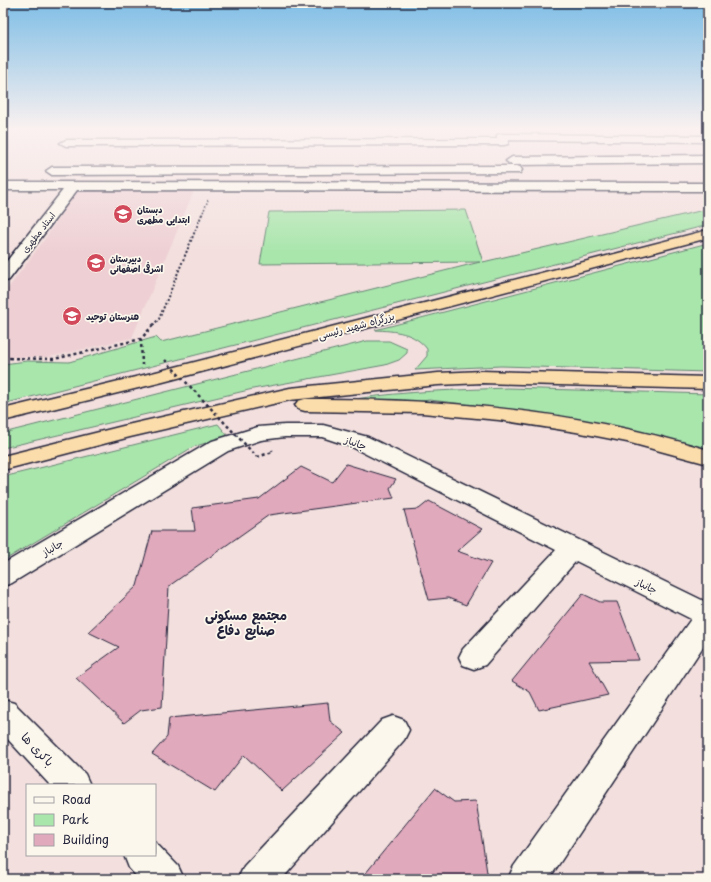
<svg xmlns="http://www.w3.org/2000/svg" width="711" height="882" viewBox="0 0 711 882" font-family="'Playpen Sans','Playpen Sans Arabic',sans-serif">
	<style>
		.built { fill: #eed0d4 }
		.green { fill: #a9e6ac; stroke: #668474 }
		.building { fill: #e1a9bc; stroke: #22223b }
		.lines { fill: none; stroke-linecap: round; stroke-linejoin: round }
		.minor-casing { stroke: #22223b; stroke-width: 3 }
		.trunk-casing { stroke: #22223b; stroke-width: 3 }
		.path-far2 { stroke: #22223b; stroke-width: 1.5; stroke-dasharray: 1.5 1.5; stroke-linecap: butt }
		.path-far1 { stroke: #22223b; stroke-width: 2; stroke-dasharray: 2 2; stroke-linecap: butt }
		.path { stroke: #22223b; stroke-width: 2.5; stroke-dasharray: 3 3; stroke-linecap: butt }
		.minor { fill: #fbf7ec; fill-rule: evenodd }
		.trunk { fill: #fbdcab; fill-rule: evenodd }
		.path-bridge { stroke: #22223b; stroke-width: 2.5; stroke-dasharray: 3 3; stroke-linecap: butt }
		.labels { text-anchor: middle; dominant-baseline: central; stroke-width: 3.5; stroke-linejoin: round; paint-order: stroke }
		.far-poi-label { font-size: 9px; font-weight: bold; fill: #22223b; stroke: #fbf7ec; text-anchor: start }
		.far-street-label { font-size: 9px; fill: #22223b; stroke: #fbf7ec }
		.street-label { font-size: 10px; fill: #22223b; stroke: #fbf7ec }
		.near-street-label { font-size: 12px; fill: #22223b; stroke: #fbf7ec }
		.near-neighbourhood-label { font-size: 13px; font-weight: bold; fill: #22223b; stroke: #fbf7ec }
	</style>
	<rect width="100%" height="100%" fill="#f3e0de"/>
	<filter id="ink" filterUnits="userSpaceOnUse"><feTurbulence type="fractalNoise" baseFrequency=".025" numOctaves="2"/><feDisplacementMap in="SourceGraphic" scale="8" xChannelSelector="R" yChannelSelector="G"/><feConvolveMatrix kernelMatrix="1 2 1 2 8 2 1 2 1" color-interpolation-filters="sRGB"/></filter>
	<g filter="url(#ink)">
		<path class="built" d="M81 191H194L132 338 50 357H3V295L47 236 75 193Z"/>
		<g class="green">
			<path d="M708 209V225L3 404V364L27 361 69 362 156 337 161 342 480 262 260 264 269 212 466 210 483 262Z"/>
			<path d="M708 243V372L501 366 415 370 427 356V349C414 332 395 331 375 330Z"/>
			<path d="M367 341H389L407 349V353L399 360 385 365 253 389 3 448V433Z"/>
			<path d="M508 388 708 394V452L591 422 509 409 429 400 416 402 355 399C406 391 457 390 508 388Z"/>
			<path d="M218 424 228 436 193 447 3 561V477Z"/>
		</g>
		<g class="building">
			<path d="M346 464 396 479 390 488 394 498 269 515 169 586 162 707 141 710 124 723 76 678 119 647 88 632 137 586 152 531H195L192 508 259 499 301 467 332 482Z"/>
			<path d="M429 501 482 529 457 551 491 563 466 605 448 598 429 600 404 510 419 509Z"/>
			<path d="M583 594 600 602H617L639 660 589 661 608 695 539 710 530 692 512 681Z"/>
			<path d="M328 703 330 721 345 733 282 791 244 755 215 792 152 754 167 737 169 718Z"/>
			<path d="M435 788 454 802 476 801 488 879H361Z"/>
		</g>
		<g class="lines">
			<defs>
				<g id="minor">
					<path d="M501 134 708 136V142L509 140 508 144 504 145 66 146 60 143 66 140 497 139V135Z"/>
					<path d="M708 155V163L512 165 506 161 512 157Z"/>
					<path d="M516 166 520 167 522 170 520 173 52 175 46 171 52 167Z"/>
					<path d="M3 182 708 183V191L77 190 9 280 3 282V266L63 190H3Z"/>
					<path d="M285 425H323L368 437 708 603V639L549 879H508L514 866 691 619 576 561 485 665 474 669 463 665 459 657 463 649 556 550 352 447 322 437H285L261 440 228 451 12 583 3 586V564L212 441 258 427Z"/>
					<path d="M3 700 14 703 85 774 90 785H50L3 734Z"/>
					<path d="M393 716 404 720 409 730 404 740 282 879H238L244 866 382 720Z"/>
					<path d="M155 842 178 866 184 879H139L129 868 124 855H155Z"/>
				</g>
				<g id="trunk">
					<path d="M708 230V238L163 382 3 421V409L152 373Z"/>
					<path d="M482 371 708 377V389L482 383 438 385 290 400 130 437 3 470V456L127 425 290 388 438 373Z"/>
					<path d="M305 399C440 398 575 410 705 449L708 450V464L627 442 576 432 499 420 422 413 305 411 298 409 295 405 298 401Z"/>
				</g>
			</defs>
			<use href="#minor" class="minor-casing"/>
			<use href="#trunk" class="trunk-casing"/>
			<path class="path-far2" d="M202 215 208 200"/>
			<path class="path-far1" d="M153 325 159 319 202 214"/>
			<g class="path">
				<path d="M141 339 142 365"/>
				<path d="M3 358 54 359 141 339 154 324"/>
				<path d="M257 457 273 452 272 450"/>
			</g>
			<use href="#minor" class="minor"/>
			<use href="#trunk" class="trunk"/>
			<path class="path-bridge" d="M165 360 257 457"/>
		</g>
	</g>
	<linearGradient id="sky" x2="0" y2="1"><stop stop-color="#7fbee6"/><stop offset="0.51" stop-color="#faf1f0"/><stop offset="1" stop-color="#faf1f0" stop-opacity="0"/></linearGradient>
	<rect width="711" height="252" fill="url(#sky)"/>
	<defs>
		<symbol id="school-disc" viewBox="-11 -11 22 22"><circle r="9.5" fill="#d1495b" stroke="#fbf7ec"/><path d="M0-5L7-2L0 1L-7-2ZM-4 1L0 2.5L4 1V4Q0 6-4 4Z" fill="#fff"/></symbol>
	</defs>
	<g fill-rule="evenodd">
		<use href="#school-disc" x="112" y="203" width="22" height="22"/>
		<use href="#school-disc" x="85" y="252" width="22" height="22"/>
		<use href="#school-disc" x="61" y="305" width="22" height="22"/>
	</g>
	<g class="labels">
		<g class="far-poi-label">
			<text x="137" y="209">دبستان<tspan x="137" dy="10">ابتدایی مطهری</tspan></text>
			<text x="110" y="258">دبیرستان<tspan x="110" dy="10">اشرفی اصفهانی</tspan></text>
			<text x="86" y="316">هنرستان توحید</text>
		</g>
		<g class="far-street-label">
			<text transform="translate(38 232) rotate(-52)">استاد مطهری</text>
		</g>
		<g class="street-label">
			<text transform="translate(356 325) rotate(-15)">بزرگراه شهید رئیسی</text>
			<text transform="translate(356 442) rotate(20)">جانباز</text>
			<text transform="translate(52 547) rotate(-31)">جانباز</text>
			<text transform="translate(647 585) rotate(26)">جانباز</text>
		</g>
		<g class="near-street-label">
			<text transform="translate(38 749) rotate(46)">باکری ها</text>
		</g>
		<g class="near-neighbourhood-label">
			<text x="246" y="614">مجتمع مسکونی<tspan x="246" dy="15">صنایع دفاع</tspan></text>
		</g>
	</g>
	<rect width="711" height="882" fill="none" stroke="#fbf7ec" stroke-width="16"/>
	<rect x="8" y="8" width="695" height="866" fill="none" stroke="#22223b" stroke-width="1.5" filter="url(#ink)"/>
	<rect x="26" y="784" width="130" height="72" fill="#fbf7ec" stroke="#a4a2a5"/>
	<rect x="34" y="797" width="20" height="6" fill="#fbf7ec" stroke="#a4a2a5"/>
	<text x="62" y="804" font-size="12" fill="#22223b">Road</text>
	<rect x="34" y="814" width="20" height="12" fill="#a9e6ac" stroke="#a4a2a5"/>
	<text x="62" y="824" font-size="12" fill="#22223b">Park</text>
	<rect x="34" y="834" width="20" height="12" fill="#e1a9bc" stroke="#a4a2a5"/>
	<text x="62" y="844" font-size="12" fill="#22223b">Building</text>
</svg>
